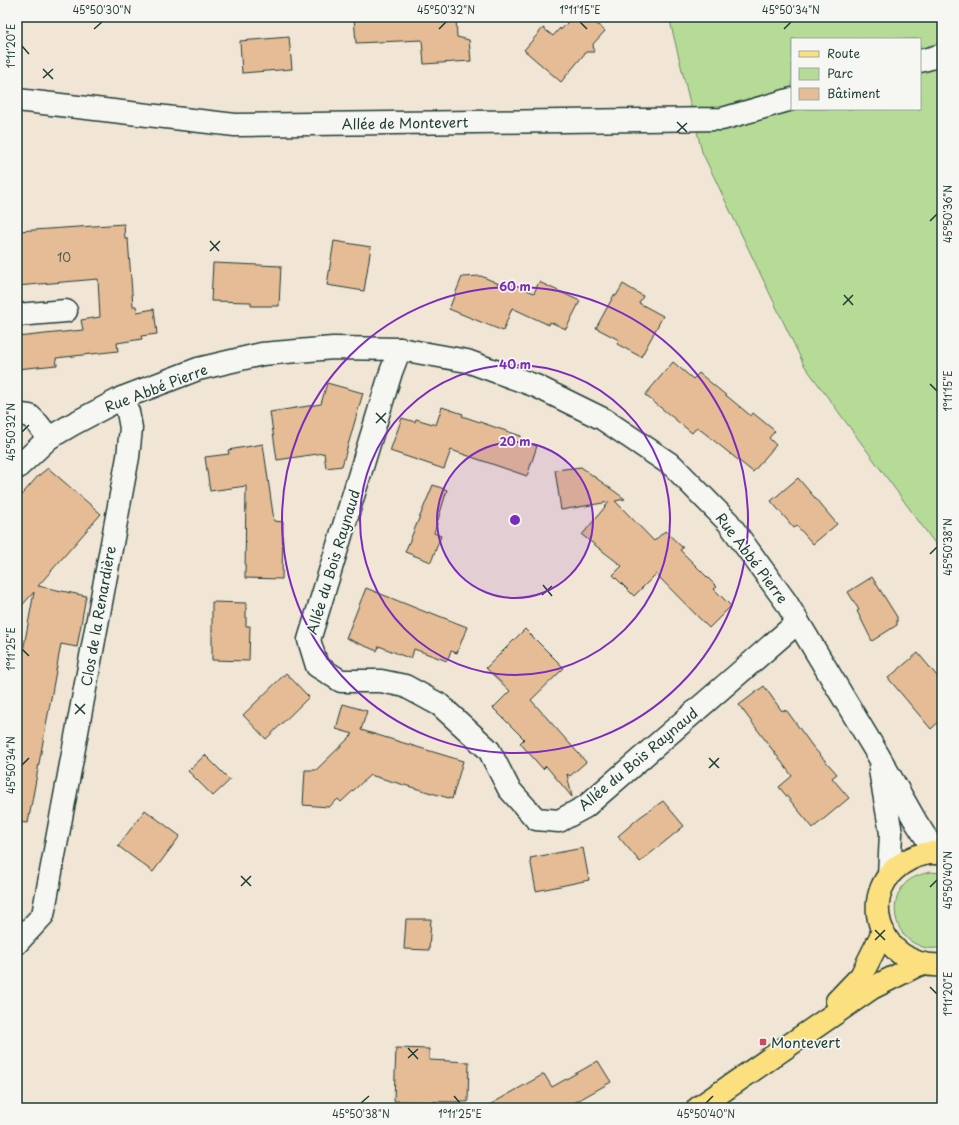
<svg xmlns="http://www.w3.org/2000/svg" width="959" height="1125" viewBox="0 0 959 1125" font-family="'Playpen Sans',sans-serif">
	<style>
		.green { fill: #b5db97; stroke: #6a8c66; fill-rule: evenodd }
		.building { fill: #e5bc95; stroke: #1f3d34 }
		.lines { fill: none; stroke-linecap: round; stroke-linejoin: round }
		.minor-casing { stroke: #1f3d34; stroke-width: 25 }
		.major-casing { stroke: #1f3d34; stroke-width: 25 }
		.minor { stroke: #f6f6f2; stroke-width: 22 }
		.major { stroke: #fce080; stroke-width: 22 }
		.ticks { fill: none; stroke: #1f3d34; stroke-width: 1.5 }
		.ring { fill: none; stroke: #7b2cbf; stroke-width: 2 }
		.poi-dot { fill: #d1495b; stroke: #f6f6f2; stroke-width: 1.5 }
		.labels { text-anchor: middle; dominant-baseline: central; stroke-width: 3.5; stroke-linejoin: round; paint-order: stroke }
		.number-label { font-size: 12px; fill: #505d4c }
		.street-label { font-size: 14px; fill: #1f3d34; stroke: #f6f6f2 }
		.poi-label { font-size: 14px; fill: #1f3d34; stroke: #f6f6f2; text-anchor: start }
		.centre { fill: #7b2cbf; stroke: #f6f6f2; stroke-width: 2 }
		.ring-label { font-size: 12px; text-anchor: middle; font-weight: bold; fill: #7b2cbf; stroke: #f6f6f2; stroke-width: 3.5; stroke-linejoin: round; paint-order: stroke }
		.neatline { fill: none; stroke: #1f3d34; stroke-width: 1.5 }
		.ticks-label { font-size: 10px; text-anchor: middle; fill: #1f3d34 }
	</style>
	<rect width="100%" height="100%" fill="#f1e5d6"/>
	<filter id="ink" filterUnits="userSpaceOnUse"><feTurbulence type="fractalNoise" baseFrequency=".025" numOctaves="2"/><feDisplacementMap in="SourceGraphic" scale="8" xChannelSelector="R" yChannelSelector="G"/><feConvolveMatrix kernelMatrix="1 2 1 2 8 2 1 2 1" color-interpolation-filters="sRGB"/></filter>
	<g filter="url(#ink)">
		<g class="green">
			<path d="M669 17H942V553L804 365 702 152ZM792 39H920V109H792Z"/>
			<path d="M930 872 942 873V947C934 949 926 949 918 945 893 936 887 898 908 881 915 876 922 874 930 872Z"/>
		</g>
		<g class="building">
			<path d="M354 17H456L457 37 469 40 471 61 424 64 422 40 356 43Z"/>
			<path d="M572 17H589L605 31 593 44 594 52H586L561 82 524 50 543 28 553 36 560 28 561 30Z"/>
			<path d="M289 37 292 69 242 73 240 41Z"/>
			<path d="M124 224 125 239H128L133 306H136L137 312 154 309 157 334 141 336 142 339 117 343 118 351 56 358 57 365 17 369V337L83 330 81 320 100 317 98 279 17 286V263H21L18 231Z"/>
			<path d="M334 241 371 247 364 291 327 285Z"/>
			<path d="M213 263 281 266 279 306H251V302L211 301Z"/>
			<path d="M481 276 504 286 506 281 534 293 539 282 580 301 566 329 550 322 549 325 512 308 503 331 449 309 462 277Z"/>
			<path d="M623 284 643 296 639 303 663 316 641 357 617 344 619 340 596 328 614 295 616 296Z"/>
			<path d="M673 362 693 379 699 373 751 416 753 413 775 431 769 438 776 445 753 472 697 427 692 433 645 395Z"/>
			<path d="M327 383 363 393 342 466 326 468 324 453 277 460 270 412 321 404Z"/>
			<path d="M442 407 463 414 462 416 521 436 520 440 537 446 527 476 451 450 444 469 390 451 402 418 415 422 416 419 436 425Z"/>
			<path d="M263 444 274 521 283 522 282 579 245 578 246 486 210 491 205 457 229 454 228 450Z"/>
			<path d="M581 467 625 499 615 501 654 541 665 531 683 548 680 550 717 587 714 589 731 606 709 628 656 574 634 596 613 575 622 566 582 535 609 502 561 510 555 470Z"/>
			<path d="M48 468 101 514 38 586 86 596 77 647 61 644 28 823 17 822V684L34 592 17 611V500L38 476Z"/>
			<path d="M798 478 837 524 813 544 797 526 794 528 771 501Z"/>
			<path d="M433 485 447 490 434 533 441 536 431 562 405 552Z"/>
			<path d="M872 577 897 617V625L872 641 857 611 859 610 848 592Z"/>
			<path d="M366 588 428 613 429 612 467 627 457 653 451 651 447 661 414 649 411 659 379 646 377 651 346 638Z"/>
			<path d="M212 602 246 603V626H250L249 661 212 660Z"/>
			<path d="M525 629 564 668 531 700 586 762 570 776 567 774 572 797 546 766 543 769 520 743 524 739 493 708 510 691 486 668Z"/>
			<path d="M918 653 942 682V719L931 729 888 678Z"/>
			<path d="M286 673 309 697 266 739 243 715Z"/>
			<path d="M764 686 781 710 787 711 813 747 837 774 832 778 849 798 813 828 779 787 792 776 739 705Z"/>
			<path d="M343 704 367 711 361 730 463 761 452 799 370 775 341 802 338 799 329 807 303 805 305 770H316L353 734 336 729Z"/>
			<path d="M205 755 230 780 213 796 188 771Z"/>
			<path d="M663 801 684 826 640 862 618 836 640 817Z"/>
			<path d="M145 810 180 836 153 872 118 846Z"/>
			<path d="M583 848 589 880 536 891 530 858Z"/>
			<path d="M406 919H431L429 950 404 949Z"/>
			<path d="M396 1048 429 1049V1060L469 1062 468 1102 394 1101Z"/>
			<path d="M598 1061 611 1082 565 1108H484L544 1074 552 1087Z"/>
		</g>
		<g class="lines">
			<defs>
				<g id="minor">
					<path d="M920 61 942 55"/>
					<path d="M17 100 235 125 722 119 792 99"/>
					<path d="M17 315 66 311"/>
					<path d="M400 349 391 372 309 640 317 666 341 681H381L405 686 440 705 489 750 509 789 536 819 559 821 585 807 798 622"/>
					<path d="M17 414 30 416 38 424 49 438"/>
					<path d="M17 468 49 438 73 424 122 398 198 369 262 354 333 348 400 349 467 361 536 386 603 419 673 466 728 522 786 602 878 755 916 822 936 853"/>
					<path d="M880 770 891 833 889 876"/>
					<path d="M17 943 43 915 128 457 131 428 128 412 122 398"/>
				</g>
				<g id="major">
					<path d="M942 853C931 852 920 854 910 859 852 887 878 970 942 965"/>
					<path d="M837 1001 861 976 883 932"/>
					<path d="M698 1108 872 988 920 964"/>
				</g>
			</defs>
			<use href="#minor" class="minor-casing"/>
			<use href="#major" class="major-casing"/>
			<use href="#minor" class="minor"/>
			<use href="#major" class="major"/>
		</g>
	</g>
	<path class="ticks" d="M580 22 587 29M94 29 102 22M439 29 446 22M784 29 791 22M22 46 29 54M43 69 53 79M43 78 53 69M677 122 687 132M677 132 687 123M930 221 937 214M210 241 219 251M210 251 220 241M844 295 853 305M843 305 853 295M930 384 937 391M376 413 386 423M376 423 386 413M22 432 29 425M930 554 937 547M543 585 552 596M542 595 552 586M22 649 29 656M75 704 85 714M75 714 85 704M709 758 719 768M22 765 29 758M709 768 719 758M241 876 251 886M241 886 251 876M930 887 937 880M875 930 885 940M875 940 885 930M930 987 937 994M408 1048 418 1059M408 1058 418 1049M454 1096 460 1103M361 1103 369 1096M706 1103 713 1096"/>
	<circle cx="515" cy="520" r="78" fill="#7b2cbf" fill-opacity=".12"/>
	<g class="ring">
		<circle cx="515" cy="520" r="78"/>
		<circle cx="515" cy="520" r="155"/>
		<circle cx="515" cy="520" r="233"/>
	</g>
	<rect class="poi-dot" x="759" y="1038" width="8" height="8" rx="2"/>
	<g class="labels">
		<g class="number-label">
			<text x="64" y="257">10</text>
		</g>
		<g class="street-label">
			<text transform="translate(405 123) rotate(-1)">Allée de Montevert</text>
			<text transform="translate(156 388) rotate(-21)">Rue Abbé Pierre</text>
			<text transform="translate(752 558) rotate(53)">Rue Abbé Pierre</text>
			<text transform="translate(333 562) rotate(-73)">Allée du Bois Raynaud</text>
			<text transform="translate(98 616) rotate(-80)">Clos de la Renardière</text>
			<text transform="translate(638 759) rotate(-40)">Allée du Bois Raynaud</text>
		</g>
		<g class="poi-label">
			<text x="771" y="1042">Montevert</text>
		</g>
	</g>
	<circle cx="515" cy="520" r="6" class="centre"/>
	<g class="ring-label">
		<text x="515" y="291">60 m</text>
		<text x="515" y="369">40 m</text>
		<text x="515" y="446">20 m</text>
	</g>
	<rect width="959" height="1125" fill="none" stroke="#f6f6f2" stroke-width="44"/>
	<rect x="791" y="38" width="130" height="72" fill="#f6f6f2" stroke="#a0aca6"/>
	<rect x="799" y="51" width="20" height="6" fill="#fce080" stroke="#a0aca6"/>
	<text x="827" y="58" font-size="12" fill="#1f3d34">Route</text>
	<rect x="799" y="68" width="20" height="12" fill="#b5db97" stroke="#a0aca6"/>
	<text x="827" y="78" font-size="12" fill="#1f3d34">Parc</text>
	<rect x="799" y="88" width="20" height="12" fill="#e5bc95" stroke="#a0aca6"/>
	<text x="827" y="98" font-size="12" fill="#1f3d34">Bâtiment</text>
	<rect x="22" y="22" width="915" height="1081" class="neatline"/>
	<g class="ticks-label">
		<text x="102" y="14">45°50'30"N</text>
		<text x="446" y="14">45°50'32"N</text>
		<text x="580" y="14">1°11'15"E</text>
		<text x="791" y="14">45°50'34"N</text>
		<text transform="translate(11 46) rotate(-90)" y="4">1°11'20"E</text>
		<text transform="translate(948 214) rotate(-90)" y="4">45°50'36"N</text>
		<text transform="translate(948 391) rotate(-90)" y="4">1°11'15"E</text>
		<text transform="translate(11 432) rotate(-90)" y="4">45°50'32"N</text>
		<text transform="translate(948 547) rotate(-90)" y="4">45°50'38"N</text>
		<text transform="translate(11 649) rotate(-90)" y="4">1°11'25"E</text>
		<text transform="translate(11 765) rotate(-90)" y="4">45°50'34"N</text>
		<text transform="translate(948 880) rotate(-90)" y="4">45°50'40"N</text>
		<text transform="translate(948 994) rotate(-90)" y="4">1°11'20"E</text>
		<text x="361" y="1118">45°50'38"N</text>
		<text x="460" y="1118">1°11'25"E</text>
		<text x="706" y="1118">45°50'40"N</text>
	</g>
</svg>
